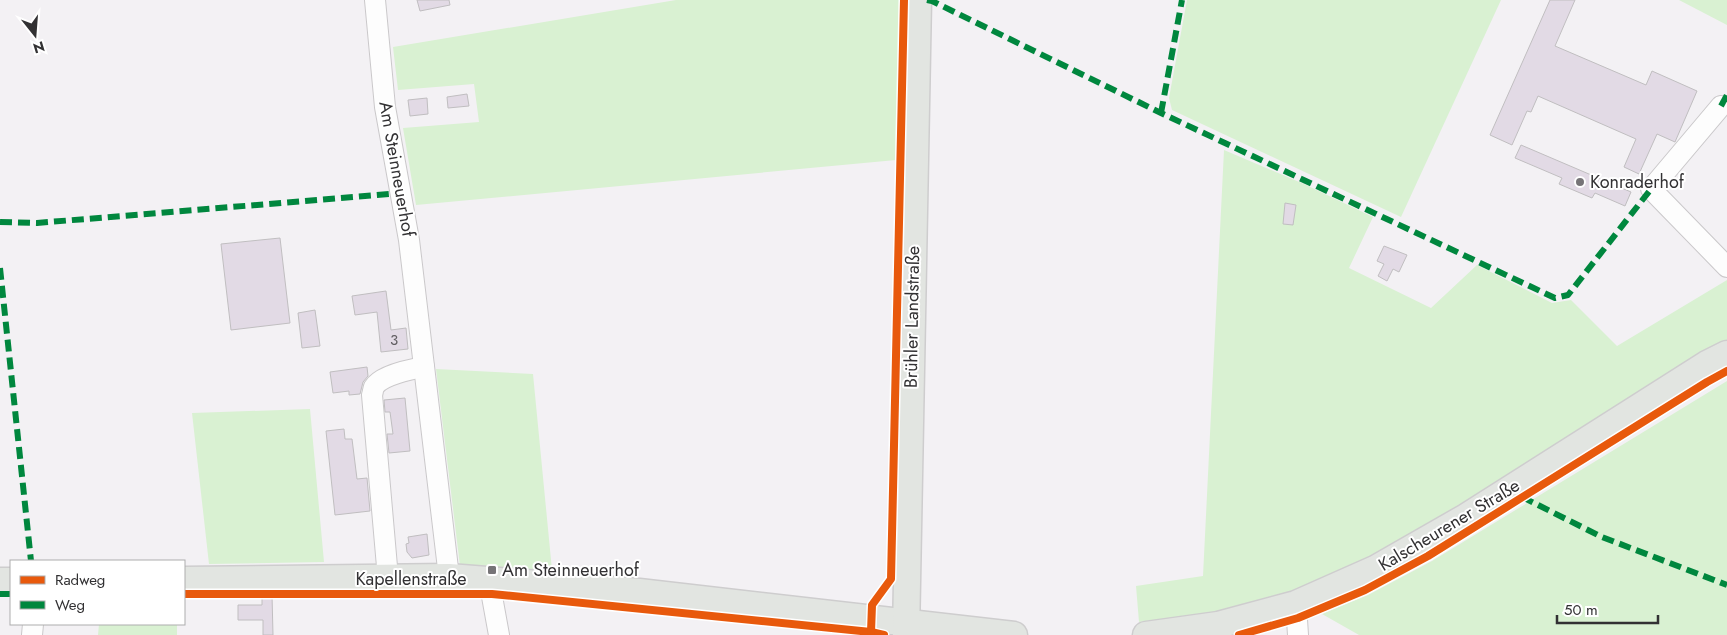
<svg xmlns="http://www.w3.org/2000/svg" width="1727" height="635" viewBox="0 0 1727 635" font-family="Jost,sans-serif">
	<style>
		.green { fill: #d9f1d2 }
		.building { fill: #e2dae5; stroke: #c0bec0 }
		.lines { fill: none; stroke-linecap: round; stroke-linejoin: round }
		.minor-casing { stroke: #cac8ca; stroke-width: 22 }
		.major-casing { stroke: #cecdce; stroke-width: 29 }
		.minor { stroke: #fdfdfd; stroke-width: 20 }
		.major { stroke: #e2e5e1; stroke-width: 26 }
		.quiet { stroke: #00873e; stroke-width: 6; stroke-dasharray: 12 6; stroke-linecap: butt }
		.cycleway-casing { stroke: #fff; stroke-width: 11 }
		.cycleway { stroke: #e8590c; stroke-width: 8 }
		.poi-dot { fill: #767477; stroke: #fff; stroke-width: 2 }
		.labels { text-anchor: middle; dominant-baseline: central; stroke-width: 4; stroke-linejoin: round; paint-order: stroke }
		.number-label { font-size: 15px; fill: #615e62 }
		.street-label { font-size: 18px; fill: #323133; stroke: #fff }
		.poi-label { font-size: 18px; fill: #323133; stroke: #fff; text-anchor: start }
	</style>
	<rect width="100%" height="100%" fill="#f3f1f4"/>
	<g class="green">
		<path d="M676 0H900L896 160 416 205 403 128 479 122 474 84 398 90 393 47Z"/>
		<path d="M1187 0H1501L1401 217 1172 110 1169 98Z"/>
		<path d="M1679 0H1727V25Z"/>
		<path d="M1224 150 1304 184 1373 217 1349 268 1431 308 1477 265 1552 303 1571 300 1617 346 1727 280V341L1465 506 1374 558 1296 592 1218 613 1139 622 1136 586 1203 576Z"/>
		<path d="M436 369 533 374 552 570 460 566Z"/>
		<path d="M1727 381V635H1359L1322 614 1368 595 1432 561Z"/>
		<path d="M310 409 324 562 209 564 192 413Z"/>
		<path d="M99 624H177V635H98Z"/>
	</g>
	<g class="building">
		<path d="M417 0H449L450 5 420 11Z"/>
		<path d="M1550 0H1575L1555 46 1646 85 1652 71 1697 91 1675 142 1657 134 1639 174 1624 167 1636 139 1538 96 1531 112 1527 111 1512 145 1490 135Z"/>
		<path d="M467 94 469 106 448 108 447 97Z"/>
		<path d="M427 98 428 114 410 116 408 100Z"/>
		<path d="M1521 145 1631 192 1625 206 1595 193 1592 198 1559 184 1562 178 1515 158Z"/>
		<path d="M1285 203 1296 205 1293 225 1283 224Z"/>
		<path d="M280 238 290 323 231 330 221 244Z"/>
		<path d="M1384 246 1407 255 1399 272 1393 269 1387 281 1378 276 1384 264 1377 261Z"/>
		<path d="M386 291 391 330 406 328 408 349 381 352 377 312 355 315 352 296Z"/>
		<path d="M315 310 320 346 302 348 298 313Z"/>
		<path d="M367 367 368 376 363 382 360 394 349 395V391L333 393 330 372Z"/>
		<path d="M405 398 410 451 389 453 387 434H393L390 412H385L384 400Z"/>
		<path d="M344 429 345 439H352L357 479 367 478 370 511 335 515 326 431Z"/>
		<path d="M427 534 429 555 412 558 407 552 406 544 409 543 408 537Z"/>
		<path d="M272 595 273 635H263V620H238V605H262V596Z"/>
	</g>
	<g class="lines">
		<defs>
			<g id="minor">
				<path d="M375 0 385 107 409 240 449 577"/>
				<path d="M1721 106 1651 189 1727 267"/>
				<path d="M388 578 372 395C373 392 373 389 374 387 381 375 412 369 424 367"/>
				<path d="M489 580 499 635"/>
				<path d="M1296 604 1298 635"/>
				<path d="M32 635 33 624"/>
			</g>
			<g id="major">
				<path d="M184 580 449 577 639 592 1014 635"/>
				<path d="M0 581H11"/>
				<path d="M906 635 918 0"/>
				<path d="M1146 635 1218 625 1296 604 1375 569 1466 517 1707 364 1727 354"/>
			</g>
		</defs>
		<use href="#minor" class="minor-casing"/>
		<use href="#major" class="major-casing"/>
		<use href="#minor" class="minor"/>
		<use href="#major" class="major"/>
		<g class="quiet">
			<path d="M927 0 932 1 1161 113 1555 298 1568 295 1651 189"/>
			<path d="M1721 106 1727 95"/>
			<path d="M1161 113 1182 0"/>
			<path d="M0 222 37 223 402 193"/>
			<path d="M0 268 31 561"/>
			<path d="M1522 497 1602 537 1727 585"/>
			<path d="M0 594H11"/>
		</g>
		<defs>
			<g id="cycleway">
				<path d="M184 594H492L871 632 884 635"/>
				<path d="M871 632 872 605 891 579 904 0"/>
				<path d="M1239 635 1298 618 1365 590 1428 556 1707 382 1727 371"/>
			</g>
		</defs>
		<use href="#cycleway" class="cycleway-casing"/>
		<use href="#cycleway" class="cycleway"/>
	</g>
	<g class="poi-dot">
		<circle cx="1580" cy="182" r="5"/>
		<rect x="487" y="565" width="10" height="10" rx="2.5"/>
	</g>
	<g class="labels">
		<g class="number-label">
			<text x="394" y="340">3</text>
		</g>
		<g class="street-label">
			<text transform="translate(397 169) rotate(80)">Am Steinneuerhof</text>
			<text transform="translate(912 317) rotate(-89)">Brühler Landstraße</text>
			<text transform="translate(1449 525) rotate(-31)">Kalscheurener Straße</text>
			<text x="411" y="579">Kapellenstraße</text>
		</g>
		<g class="poi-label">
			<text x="1590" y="182">Konraderhof</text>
			<text x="502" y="570">Am Steinneuerhof</text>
		</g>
	</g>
	<rect x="10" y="560" width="175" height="65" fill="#ffffff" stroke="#adadad"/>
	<rect x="20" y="576" width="25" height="8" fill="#e8590c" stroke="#adadad"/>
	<text x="55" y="585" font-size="15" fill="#323133">Radweg</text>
	<rect x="20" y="601" width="25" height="8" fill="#00873e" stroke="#adadad"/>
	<text x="55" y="610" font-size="15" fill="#323133">Weg</text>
	<g transform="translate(35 35) rotate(163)" stroke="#ffffff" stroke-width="4" paint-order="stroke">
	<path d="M0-4L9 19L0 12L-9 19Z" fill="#323133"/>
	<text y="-8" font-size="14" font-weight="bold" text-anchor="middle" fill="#323133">N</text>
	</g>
	<path d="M1557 615v8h101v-8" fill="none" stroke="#323133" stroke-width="2.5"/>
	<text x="1564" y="615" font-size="15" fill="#323133" stroke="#ffffff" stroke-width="4" paint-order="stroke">50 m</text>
</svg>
